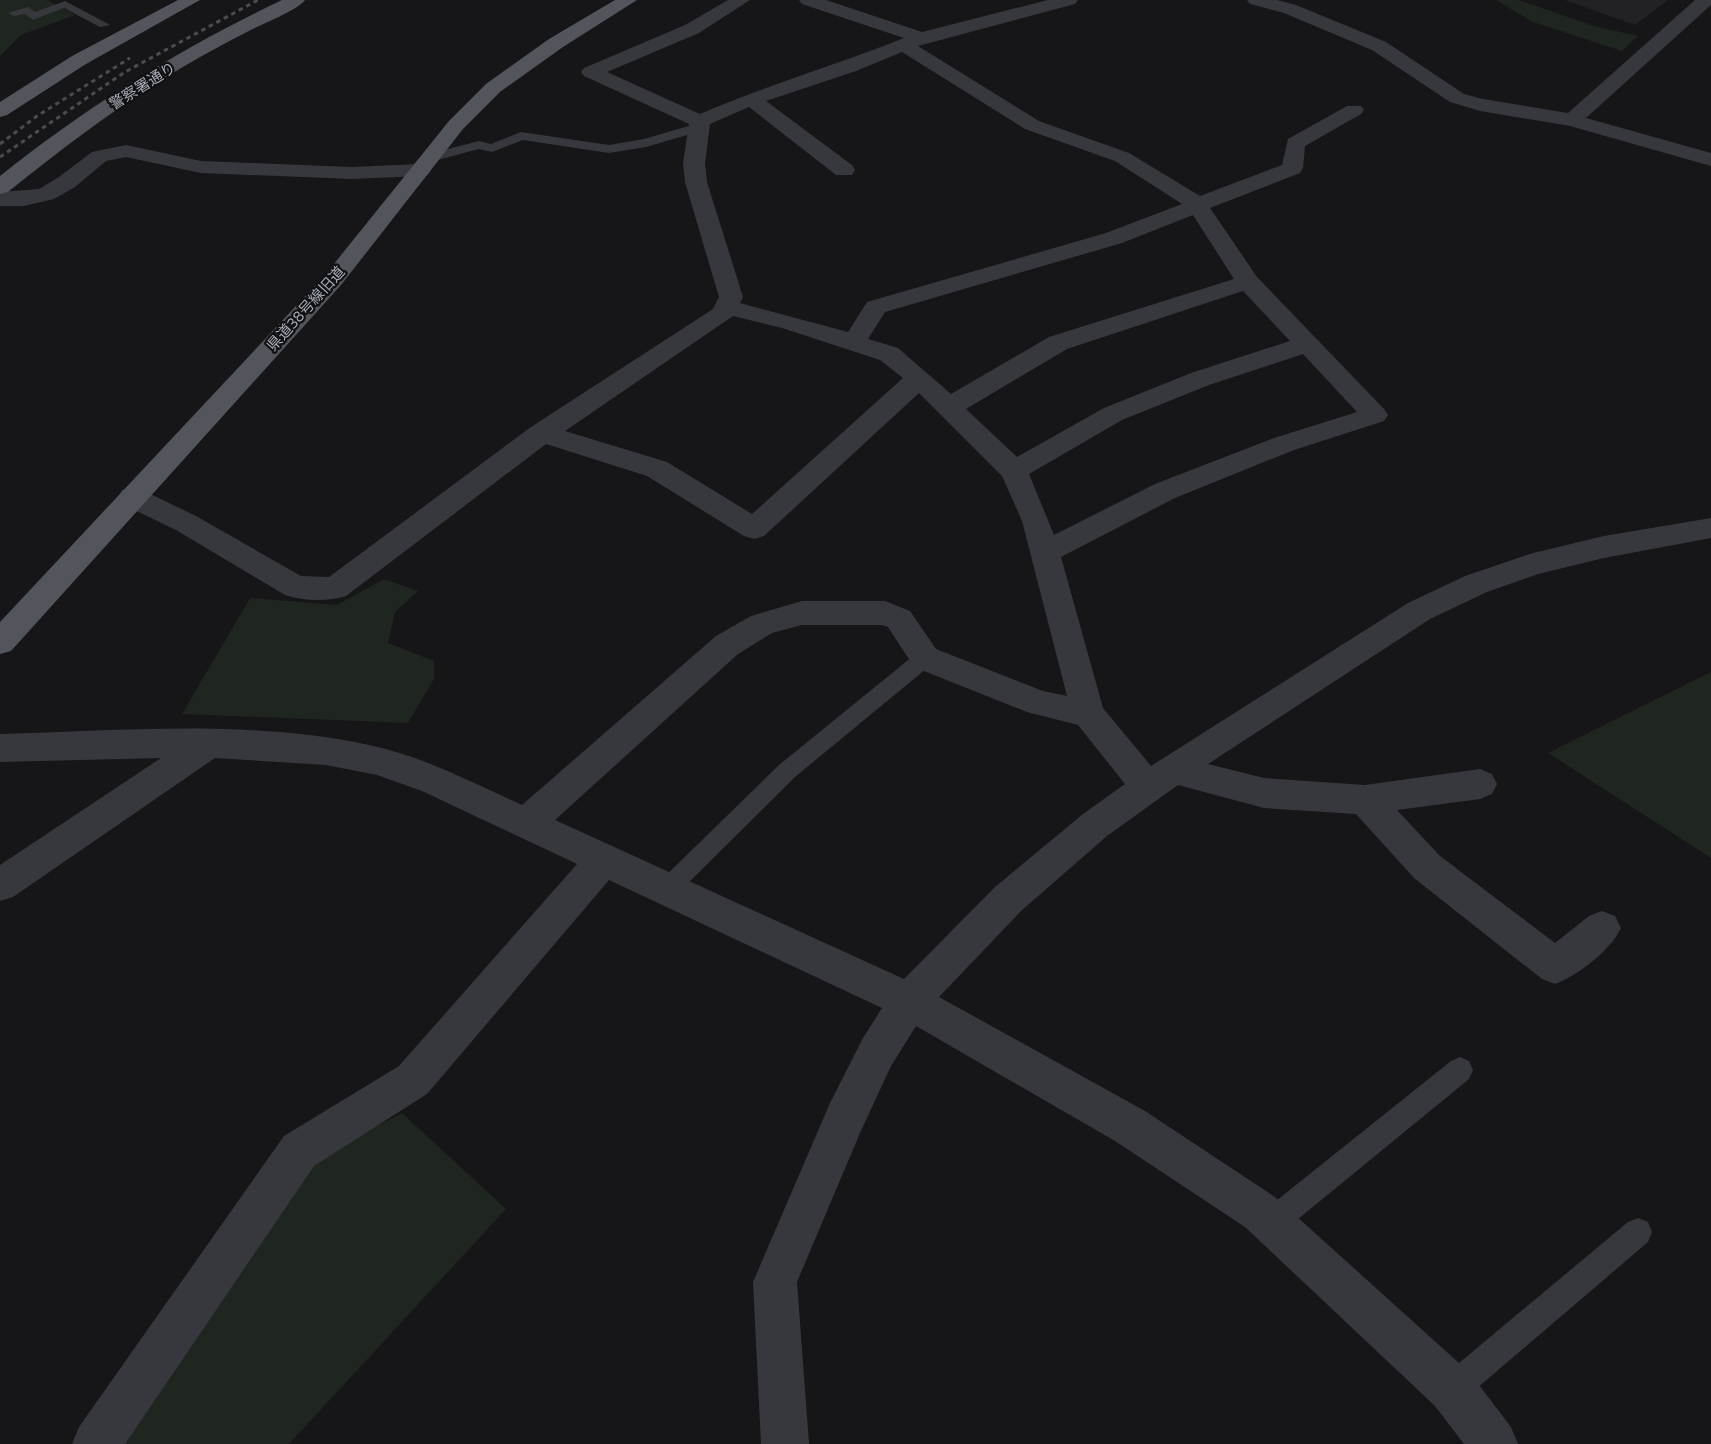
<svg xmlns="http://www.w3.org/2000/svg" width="1711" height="1444" viewBox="0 0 1711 1444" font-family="Commissioner,'Noto Sans JP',sans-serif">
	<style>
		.built { fill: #222225 }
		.green { fill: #1e261f }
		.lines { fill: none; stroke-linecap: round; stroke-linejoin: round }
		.service { fill: #37383d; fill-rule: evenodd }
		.minor { fill: #37383d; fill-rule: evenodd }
		.primary { fill: #53555c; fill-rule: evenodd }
		.rail { stroke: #4a4c52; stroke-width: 3; stroke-dasharray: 4.5 4; stroke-linecap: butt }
		.labels { text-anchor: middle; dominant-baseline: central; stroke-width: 4.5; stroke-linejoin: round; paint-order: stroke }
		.far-street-label { font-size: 15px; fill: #a8adb8; stroke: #111113 }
	</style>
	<rect width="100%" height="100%" fill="#161618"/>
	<path class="built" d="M1565 0H1668L1635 25Z"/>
	<g class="green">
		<path d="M0 0H47L75 15 21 35 0 56Z"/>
		<path d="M1496 0H1519L1594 26 1638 36 1622 51 1533 22Z"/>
		<path d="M384 579 418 591 395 612 388 643 434 661V679L408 723 182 714 250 598 337 605Z"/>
		<path d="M1711 672V858L1548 753Z"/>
		<path d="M402 1113 506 1209 289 1444H119L319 1156Z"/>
	</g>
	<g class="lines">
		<g class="service">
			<path d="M65 1 110 25 100 27 64 8 33 20 25 14 14 16 8 13 28 7 35 12Z"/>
			<path d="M699 123 706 127 704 130 646 147 609 153 523 140 492 152 479 149 430 162 423 158 425 155 479 141 491 144 521 132 609 145 644 139Z"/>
			<path d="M925 650 932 652 935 658 932 664 795 777 674 897 666 901 658 897 654 890 658 883 779 765 918 652Z"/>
			<path d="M1460 1057 1469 1061 1473 1070 1469 1079 1281 1233 1271 1237 1261 1233 1257 1223 1261 1213 1451 1061Z"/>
			<path d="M1638 1218 1648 1222 1652 1232 1648 1242 1463 1400 1452 1404 1441 1400 1437 1389 1441 1378 1628 1222Z"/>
		</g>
		<g class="minor">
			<path d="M728 0H750L699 33 607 72 700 114C767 85 836 65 904 38L802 4 799 0H826L922 32 1048 0H1078L1075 4 918 46 1039 121 1129 153 1200 196 1282 165 1288 139 1347 106H1361L1364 110 1361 114 1305 146 1303 168 1300 173 1210 208 1257 277 1384 409 1388 415 1384 421 1294 450 1175 498 1061 557 1103 708 1151 766 1408 603 1465 576 1533 553 1604 536 1711 518V538L1604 558 1538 574 1487 592 1430 619 1208 764 1264 778 1365 785 1480 769 1492 774 1497 784 1492 794 1480 799 1397 810 1440 856 1555 943 1589 916 1602 911 1615 916 1621 928C1610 951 1578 975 1555 984L1542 979 1414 878 1356 814 1264 808 1178 785 1107 836 1021 911 939 997 1145 1111 1275 1197 1469 1372 1511 1427 1518 1444H1464L1435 1406 1245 1227 1115 1141 916 1026 891 1066 860 1133 797 1282 809 1444H761L753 1282 830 1103 863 1038 882 1008 609 880 427 1094 314 1166 125 1444H72L79 1427 284 1136 399 1066 577 864 422 791 377 775 326 765 215 758 13 897 0 901V865L161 758 0 762V734C122 731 249 719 369 745 423 756 473 783 522 805L716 636 751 616 802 601H885L910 611 936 649 1043 691 1067 696 1022 521 1002 476 919 393 764 536 754 539 744 536 647 476 546 444 346 596C327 602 304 601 285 595L176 530 122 504 118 497 122 490 132 487 142 490 196 516 301 576 329 577 531 427 713 309 719 297 685 182 683 163 689 124 584 76 581 72 584 68 685 25ZM902 52 1025 129 1115 161 1182 204 1106 233 867 302 848 332 740 303 743 297 707 182 705 163 710 124 749 107 836 175H852L855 170 852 165 766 101 856 71ZM1193 215 1234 279 1049 337 951 394 898 348 868 339 885 312 1122 243ZM1243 291 1290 341 1191 373 1104 408 1017 457 966 409 1067 349ZM733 316 782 328 880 360 903 378 752 514 667 462 565 431ZM1303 354 1357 412 1274 438 1155 484 1054 535 1029 474 1122 420 1209 385ZM802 625H882L888 627 914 667 1027 712 1078 725 1125 784 1083 814 995 887 904 979 555 820 738 654 772 633Z"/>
			<path d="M1247 0H1277L1296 5 1386 42 1464 94 1483 99 1568 113 1695 0H1711V5L1586 118 1711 153V166L1570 126 1480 111 1450 102 1372 50 1284 13 1250 4Z"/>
			<path d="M126 145 201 161 352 167 420 164 428 165 431 170 428 175 420 176 352 179 201 173 126 157 106 161 75 187 54 199 24 206H0V192L39 189 59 177 92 152Z"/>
		</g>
		<g class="primary">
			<path d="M178 0H200L86 64 7 115 0 117V102L72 56Z"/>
			<path d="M282 0H305C297 11 259 25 245 33 156 78 85 130 8 192L0 194V176C89 105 179 49 282 0Z"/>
			<path d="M615 0H637L563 47 500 92 463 129 341 285 11 651 0 654V622L325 275 449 121 486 84 549 39Z"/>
		</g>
		<g class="rail">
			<path d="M0 144 37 116 130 58"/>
			<path d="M0 157 125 72 258 0"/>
		</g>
	</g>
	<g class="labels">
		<g class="far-street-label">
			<text transform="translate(142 85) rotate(-32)">警察署通り</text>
			<text transform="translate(305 308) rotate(-48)">県道38号線旧道</text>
		</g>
	</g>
</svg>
